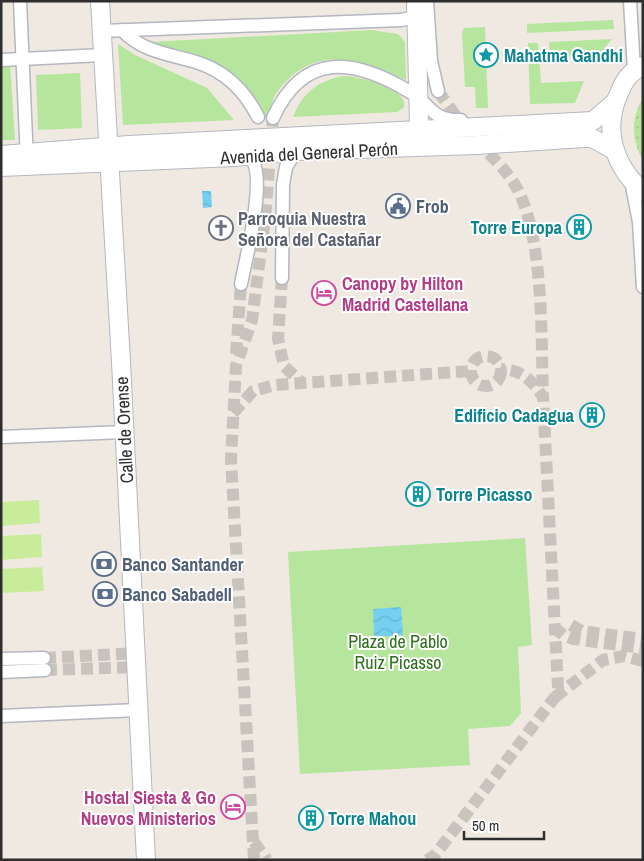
<svg xmlns="http://www.w3.org/2000/svg" width="644" height="861" viewBox="0 0 644 861" font-family="'Archivo Narrow',sans-serif">
	<style>
		.grass { fill: url(#grass-dots) }
		.park { fill: #b6e59e }
		.pitch { fill: #c9ec9a }
		.water { fill: url(#water-waves) }
		.lines { fill: none; stroke-linecap: round; stroke-linejoin: round }
		.street-tunnel { stroke: #c8c4bd; stroke-width: 12; stroke-dasharray: 12 6; stroke-linecap: butt }
		.street-casing { stroke: #b4b7c1; stroke-width: 15 }
		.secondary-casing { stroke: #b4b7c1; stroke-width: 20 }
		.street { stroke: #fff; stroke-width: 12 }
		.secondary { stroke: #fff; stroke-width: 18 }
		.labels { text-anchor: middle; dominant-baseline: central; stroke-width: 4; stroke-linejoin: round; paint-order: stroke }
		.culture-label { font-size: 18px; font-weight: bold; fill: #0d838f; stroke: #fff; text-anchor: start }
		.street-label { font-size: 18px; fill: #2e2e2e; stroke: #fff }
		.service-label { font-size: 18px; font-weight: bold; fill: #4e5e75; stroke: #fff; text-anchor: start }
		.worship-label { font-size: 18px; font-weight: bold; fill: #5b616d; stroke: #fff; text-anchor: start }
		.hotel-label { font-size: 18px; font-weight: bold; fill: #b23c85; stroke: #fff; text-anchor: start }
		.park-label { font-size: 18px; fill: #2c6e1b; stroke: #fff }
	</style>
	<defs>
		<pattern id="grass-dots" width="8" height="8" patternUnits="userSpaceOnUse" patternTransform="scale(1.25)"><rect width="8" height="8" fill="#b6e59e"/><path d="M2 2h.1M6 6h.1" fill="none" stroke="#9dc588" stroke-width="1.8" stroke-linecap="round"/></pattern>
		<pattern id="water-waves" width="16" height="10" patternUnits="userSpaceOnUse" patternTransform="scale(1.25)"><rect width="16" height="10" fill="#75cff0"/><path d="M0 5q4-4 8 0t8 0" fill="none" stroke="#66b2ce"/></pattern>
	</defs>
	<rect width="100%" height="100%" fill="#efe9e1"/>
	<path class="grass" d="M643 98V161C632 141 630 118 643 98Z"/>
	<g class="park">
		<path d="M613 20 614 29 527 33V24Z"/>
		<path d="M485 27 488 108H476L475 87H465L462 33 464 28Z"/>
		<path d="M371 30 398 34 405 42 406 80C359 59 315 43 278 91 271 99 271 111 266 118 235 56 208 63 151 42Z"/>
		<path d="M612 39 599 55 550 58 549 42Z"/>
		<path d="M528 43H538L541 83 584 81 575 103 530 104Z"/>
		<path d="M118 44 135 55 207 88 234 120 123 125Z"/>
		<path d="M1 64H10L15 140H1Z"/>
		<path d="M80 73 82 128 38 130 36 75Z"/>
		<path d="M343 76C358 76 408 88 404 107L397 112 293 117C302 93 318 81 343 76Z"/>
		<path d="M525 538 532 645 518 647 521 713 510 726 468 729 470 765 300 774 288 552Z"/>
	</g>
	<g class="pitch">
		<path d="M39 500 40 523 1 526V502Z"/>
		<path d="M41 534 42 557 1 560V536Z"/>
		<path d="M42 567 44 591 1 593V569Z"/>
	</g>
	<g class="water">
		<path d="M202 191H211L212 207 203 208Z"/>
		<path d="M401 607 403 635 374 637 373 609Z"/>
	</g>
	<g class="lines">
		<g class="street-tunnel">
			<path d="M438 91 463 126"/>
			<path d="M476 141C491 156 508 171 518 190 544 242 541 338 543 397"/>
			<path d="M282 278 278 339 284 366 302 383"/>
			<path d="M236 354 241 284"/>
			<circle cx="486" cy="371" r="15"/>
			<path d="M233 413 253 391 275 385 470 371"/>
			<path d="M571 625 581 631 643 639"/>
			<path d="M554 627 563 635 573 639 643 648"/>
			<path d="M44 658 137 653"/>
			<path d="M45 670 138 667"/>
			<path d="M555 697 603 660 624 656 643 661"/>
			<path d="M254 842 267 860"/>
			<path d="M254 860 231 459 236 366 252 320 265 220 273 118"/>
			<path d="M427 860 435 855 555 697 558 688 543 397C532 380 522 370 501 369"/>
		</g>
		<defs>
			<g id="street">
				<path d="M20 1 27 161"/>
				<path d="M427 1 431 61 438 91"/>
				<path d="M630 1 634 70"/>
				<path d="M122 30C142 52 170 54 196 62 225 71 245 91 258 117"/>
				<path d="M102 31 401 20 416 17"/>
				<path d="M1 60 103 55"/>
				<path d="M273 118C304 50 355 59 410 92 432 105 431 121 461 120"/>
				<path d="M631 181 639 222 643 287"/>
				<path d="M282 278 283 185 286 167 296 151"/>
				<path d="M241 284C245 261 270 169 248 156"/>
				<path d="M1 437 124 432"/>
				<path d="M1 659 44 658"/>
				<path d="M1 672 45 670"/>
				<path d="M1 716 138 710"/>
			</g>
			<g id="secondary">
				<path d="M100 1 121 362 146 860"/>
				<path d="M643 66C631 71 625 79 620 91 602 128 613 165 643 192"/>
				<path d="M413 140 419 131V125L416 1"/>
				<path d="M1 155 129 145 593 121 615 102"/>
				<path d="M1 167 234 157 296 151 476 145 584 138H592L614 150"/>
			</g>
		</defs>
		<use href="#street" class="street-casing"/>
		<use href="#secondary" class="secondary-casing"/>
		<use href="#street" class="street"/>
		<use href="#secondary" class="secondary"/>
	</g>
	<defs>
		<symbol id="sight-ring" viewBox="-11 -11 22 22"><circle r="9.5" fill="#fff" stroke="#0f9aa8" stroke-width="1.5"/><path d="M0-6L1.8-2.2L6-1.7L2.9 1.2L3.7 5.4L0 3.3L-3.7 5.4L-2.9 1.2L-6-1.7L-1.8-2.2Z" fill="#0f9aa8"/></symbol>
		<symbol id="civic-ring" viewBox="-11 -11 22 22"><circle r="9.5" fill="#fff" stroke="#5c6f8a" stroke-width="1.5"/><path d="M-.6-6.5H3V-4.5H.6V-3L4-1V1h2V6H-6V1h2V-1L-.6-3ZM-1.2 2.5V6h2.4V2.5Z" fill="#5c6f8a"/></symbol>
		<symbol id="building-ring" viewBox="-11 -11 22 22"><circle r="9.5" fill="#fff" stroke="#0f9aa8" stroke-width="1.5"/><path d="M-4-6H4V6H1V3H-1V6H-4ZM-2.5-4.3h1.7v1.8h-1.7ZM.8-4.3h1.7v1.8H.8ZM-2.5-1h1.7V.8h-1.7ZM.8-1h1.7V.8H.8Z" fill="#0f9aa8"/></symbol>
		<symbol id="church-ring" viewBox="-11 -11 22 22"><circle r="9.5" fill="#fff" stroke="#6b7280" stroke-width="1.5"/><path d="M-1.2-6h2.4v3.5h3.3v2.4h-3.3V6h-2.4V-.1h-3.3v-2.4h3.3Z" fill="#6b7280"/></symbol>
		<symbol id="hotel-ring" viewBox="-11 -11 22 22"><circle r="9.5" fill="#fff" stroke="#d1479c" stroke-width="1.5"/><path d="M-6-4.5h1.5V1H6V5H4.5V3h-9V5H-6ZM-4 0a1.8 1.8 0 1 1 3.6 0ZM.5 0V-2.5h3Q6-2.5 6 0Z" fill="#d1479c"/></symbol>
		<symbol id="bank-ring" viewBox="-11 -11 22 22"><circle r="9.5" fill="#fff" stroke="#5c6f8a" stroke-width="1.5"/><path d="M-6-4H6V4H-6ZM0-2.3a2.3 2.3 0 1 0 0 4.6a2.3 2.3 0 1 0 0-4.6Z" fill="#5c6f8a"/></symbol>
	</defs>
	<g fill-rule="evenodd">
		<use href="#sight-ring" x="472" y="41" width="28" height="28"/>
		<use href="#civic-ring" x="384" y="192" width="28" height="28"/>
		<use href="#building-ring" x="565" y="213" width="28" height="28"/>
		<use href="#church-ring" x="207" y="214" width="28" height="28"/>
		<use href="#hotel-ring" x="310" y="279" width="28" height="28"/>
		<use href="#building-ring" x="578" y="401" width="28" height="28"/>
		<use href="#building-ring" x="404" y="480" width="28" height="28"/>
		<use href="#bank-ring" x="90" y="550" width="28" height="28"/>
		<use href="#bank-ring" x="91" y="580" width="28" height="28"/>
		<use href="#hotel-ring" x="219" y="793" width="28" height="28"/>
		<use href="#building-ring" x="297" y="804" width="28" height="28"/>
	</g>
	<g class="labels">
		<g class="culture-label">
			<text x="504" y="55">Mahatma Gandhi</text>
			<text x="562" y="227" text-anchor="end">Torre Europa</text>
			<text x="574" y="415" text-anchor="end">Edificio Cadagua</text>
			<text x="436" y="494">Torre Picasso</text>
			<text x="328" y="818">Torre Mahou</text>
		</g>
		<g class="street-label">
			<text transform="translate(309 153) rotate(-3)">Avenida del General Perón</text>
			<text transform="translate(124 430) rotate(-93)">Calle de Orense</text>
		</g>
		<g class="service-label">
			<text x="416" y="206">Frob</text>
			<text x="122" y="564">Banco Santander</text>
			<text x="122" y="594">Banco Sabadell</text>
		</g>
		<g class="worship-label">
			<text x="238" y="218">Parroquia Nuestra<tspan x="238" dy="21">Señora del Castañar</tspan></text>
		</g>
		<g class="hotel-label">
			<text x="342" y="283">Canopy by Hilton<tspan x="342" dy="21">Madrid Castellana</tspan></text>
			<text x="216" y="797" text-anchor="end">Hostal Siesta &amp; Go<tspan x="216" dy="21">Nuevos Ministerios</tspan></text>
		</g>
		<g class="park-label">
			<text x="398" y="641">Plaza de Pablo<tspan x="398" dy="21">Ruiz Picasso</tspan></text>
		</g>
	</g>
	<rect width="644" height="861" fill="none" stroke="#2e2e2e" stroke-width="5"/>
	<path d="M464 831v8h80v-8" fill="none" stroke="#2e2e2e" stroke-width="2.5"/>
	<text x="472" y="831" font-size="15" fill="#2e2e2e" stroke="#ffffff" stroke-width="4" paint-order="stroke">50 m</text>
</svg>
